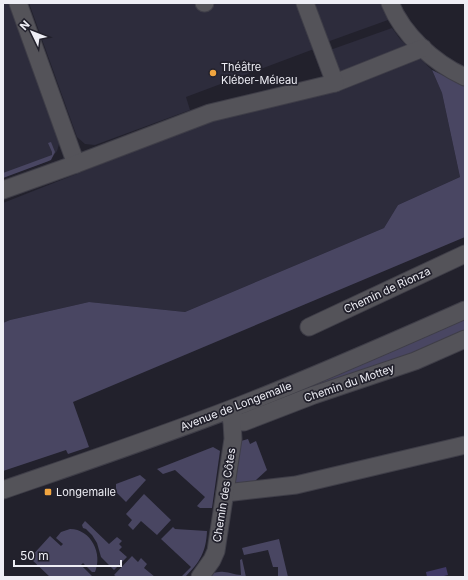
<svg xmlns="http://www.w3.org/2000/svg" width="468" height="580" viewBox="0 0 468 580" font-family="Inter,sans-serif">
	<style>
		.built { fill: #2d2c3c }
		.green { fill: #494662 }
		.water { fill: #403966 }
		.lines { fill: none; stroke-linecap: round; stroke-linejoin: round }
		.minor-casing { stroke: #3f3e48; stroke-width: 19 }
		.minor { stroke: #545359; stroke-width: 17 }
		.poi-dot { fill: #f1a540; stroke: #22212c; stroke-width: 1.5 }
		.labels { text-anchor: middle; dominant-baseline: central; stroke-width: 3.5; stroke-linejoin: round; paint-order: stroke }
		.poi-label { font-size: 11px; fill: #eeeef5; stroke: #22212c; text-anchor: start }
		.street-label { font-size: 11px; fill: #eeeef5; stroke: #22212c }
	</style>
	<rect width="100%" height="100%" fill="#22212c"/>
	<g class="built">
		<path d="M3 3H10L60 141 57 151 49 161 3 177Z"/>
		<path d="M29 3H382L388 20 327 42 314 49 186 97 190 110 95 145 85 144 77 137Z"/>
		<path d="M392 28 400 39 432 70 442 93 460 177 398 205 384 228 185 312 89 302 10 320 3 323V203L337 71 330 50Z"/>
	</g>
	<g class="green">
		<path d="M432 70 465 86V237L73 402 89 447 68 454 66 450 3 471V323L10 320 89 302 185 312 384 228 398 205 460 177 442 93Z"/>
		<path d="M51 142 55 152 51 160 46 162 3 178V173L52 155V152L48 143Z"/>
		<path d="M465 318V333L432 346 262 409 260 405Z"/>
		<path d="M248 439 250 444 256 441 267 470 256 480 255 485 236 484 234 480 241 441Z"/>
		<path d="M213 447 220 451 212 508H200L197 506 205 497 175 470 163 474 157 469Z"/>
		<path d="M140 475 146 480 126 502 116 492V484Z"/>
		<path d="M144 494 171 520 157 535 141 521 133 530 128 525 132 520 126 514Z"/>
		<path d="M85 521 109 544 117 537 122 541 119 544 122 547 119 550 127 557 114 570 101 557 97 543 92 535 86 529 83 528 82 525Z"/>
		<path d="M173 527 175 529 207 531C206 552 200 562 185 577H181L191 567 161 539Z"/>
		<path d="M70 529C91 529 103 554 95 572H92L83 563 81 565 92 576V577H50L30 558 50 536 61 546 63 544 56 538 61 532Z"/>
		<path d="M279 539 288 577H278V567H273L268 550 244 555 242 548Z"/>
		<path d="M132 556 138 562 141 558 147 564 144 568 155 577H117L114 575Z"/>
		<path d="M242 559 246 577H204C210 574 217 571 224 572 230 572 234 575 241 575L240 560Z"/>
	</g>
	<path class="water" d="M446 567 448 575 440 577H427L426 572Z"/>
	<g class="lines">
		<defs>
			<g id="minor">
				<path d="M18 3 76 164"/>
				<path d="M204 3H205"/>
				<path d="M390 3C403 35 434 63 465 77"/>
				<path d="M335 83 423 48"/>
				<path d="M3 190 76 164 210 113 335 83 305 3"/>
				<path d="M309 327 465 254"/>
				<path d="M232 422H244L314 395 415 361 465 339"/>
				<path d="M3 490C87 461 171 433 254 400 325 372 395 341 465 310"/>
				<path d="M225 493 296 485 465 445"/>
				<path d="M200 577 212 560 216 551 233 439 232 422 230 412"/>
			</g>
		</defs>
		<use href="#minor" class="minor-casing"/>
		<use href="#minor" class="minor"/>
	</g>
	<g class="poi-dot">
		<circle cx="213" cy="73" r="4"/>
		<rect x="44" y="488" width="8" height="8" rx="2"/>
	</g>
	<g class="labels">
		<g class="poi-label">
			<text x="221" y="67">Théâtre<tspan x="221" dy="13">Kléber-Méleau</tspan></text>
			<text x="56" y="492">Longemalle</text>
		</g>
		<g class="street-label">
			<text transform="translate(387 290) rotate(-25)">Chemin de Rionza</text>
			<text transform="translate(349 383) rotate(-19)">Chemin du Mottey</text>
			<text transform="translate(236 406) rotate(-21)">Avenue de Longemalle</text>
			<text transform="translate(224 495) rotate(-81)">Chemin des Côtes</text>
		</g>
	</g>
	<rect width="468" height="580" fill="none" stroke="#eeeef5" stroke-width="8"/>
	<g transform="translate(32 32) rotate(313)" stroke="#22212c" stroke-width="3" paint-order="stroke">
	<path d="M0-3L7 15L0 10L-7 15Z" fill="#eeeef5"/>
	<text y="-6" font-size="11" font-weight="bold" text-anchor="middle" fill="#eeeef5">N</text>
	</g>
	<path d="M14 560v6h107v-6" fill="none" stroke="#eeeef5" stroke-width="2"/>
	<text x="20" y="560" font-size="12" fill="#eeeef5" stroke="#22212c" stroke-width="3" paint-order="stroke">50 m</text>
</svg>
